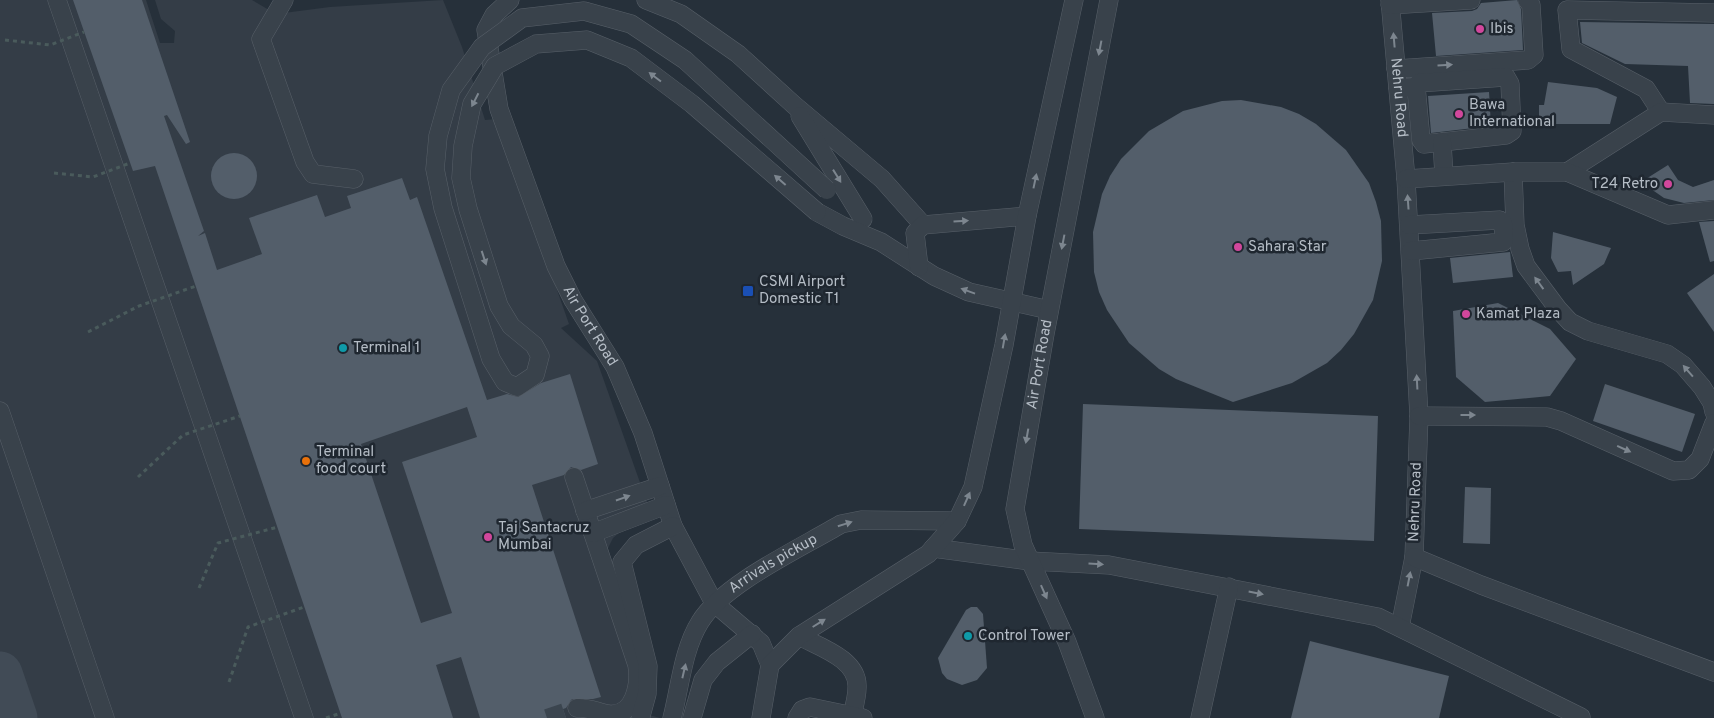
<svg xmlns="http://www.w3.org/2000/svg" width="1714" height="718" viewBox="0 0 1714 718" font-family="Overpass,sans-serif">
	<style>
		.airport { fill: #343d47 }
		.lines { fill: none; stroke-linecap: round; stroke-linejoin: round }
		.taxiway { stroke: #414b56; stroke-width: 45 }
		.building { fill: #535e6a; fill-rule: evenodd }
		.minor-tunnel { stroke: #3b454f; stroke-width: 18; stroke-dasharray: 18 9; stroke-linecap: butt }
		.minor-casing { stroke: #586069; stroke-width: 19 }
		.path { stroke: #4a5b5c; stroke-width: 3; stroke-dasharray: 4 4; stroke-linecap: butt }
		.minor { stroke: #39424b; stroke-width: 18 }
		.minor-bridge-casing { stroke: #586069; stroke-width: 19; stroke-linecap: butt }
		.path-bridge { stroke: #4a5b5c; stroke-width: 3; stroke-dasharray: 4 4; stroke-linecap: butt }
		.minor-bridge { stroke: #39424b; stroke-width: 18 }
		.oneway { fill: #7d868f }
		.hotel-dot { fill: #d1479c; stroke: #1f2730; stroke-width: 2 }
		.transit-dot { fill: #1a4fb4; stroke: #1f2730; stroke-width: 2 }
		.culture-dot { fill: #0f9aa8; stroke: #1f2730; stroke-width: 2 }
		.food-dot { fill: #e8710a; stroke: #1f2730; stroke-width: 2 }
		.labels { text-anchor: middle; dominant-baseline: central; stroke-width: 5; stroke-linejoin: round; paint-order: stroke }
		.poi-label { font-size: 15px; fill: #b5bdc6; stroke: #1f2730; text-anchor: start }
		.street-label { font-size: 15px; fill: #b5bdc6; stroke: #1f2730 }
	</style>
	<rect width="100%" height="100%" fill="#26303a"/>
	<path class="airport" d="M0 0H146L160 43H174L175 31 161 19 155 0H252L276 14 330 7 443 0 462 47 485 120 497 119 569 324 561 328 597 361 649 508 613 538 607 550 641 670 628 709 660 718H0Z"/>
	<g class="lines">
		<path class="taxiway" d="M0 674 15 718"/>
	</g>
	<g class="building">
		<path d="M73 0H142L190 142 186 144 167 115 164 116 204 231 198 236 205 233 217 270 262 254 249 218 317 195 325 217 351 208 347 196 402 178 410 200 417 197 487 400 507 394 518 397 541 383 570 374 598 464 581 470 571 467 564 475 532 485 601 697 593 699H572L566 708 563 709 566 718H480L461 657 436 665 453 718H342L155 166 133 171ZM467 407 477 437 402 462 452 613 421 623 361 444Z"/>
		<path d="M1517 0 1521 9 1523 50 1436 56 1432 13 1472 11 1477 9 1481 3Z"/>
		<path d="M1580 22 1714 24V104L1690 103 1688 66 1625 64 1582 43Z"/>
		<path d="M1548 82 1597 88 1617 97 1610 124H1539V105H1544Z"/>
		<path d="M1489 92 1491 126 1431 133 1428 96Z"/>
		<path d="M1241 100 1281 107 1299 114 1316 124 1346 150 1369 183 1376 202 1381 221 1382 261 1373 300 1354 334 1341 350 1327 363 1292 383 1233 402 1176 379 1159 369 1129 343 1107 310 1099 292 1094 272 1093 232 1102 194 1110 176 1121 159 1149 131 1183 111 1222 101Z"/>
		<circle cx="234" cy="176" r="23"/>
		<path d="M1668 165 1678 180 1693 187 1714 180V200L1684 203 1664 198 1641 182Z"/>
		<path d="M1714 221V261L1710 262 1699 222Z"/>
		<path d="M1553 232 1611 248 1604 264 1573 285 1571 271 1558 272 1551 258Z"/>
		<path d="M1510 252 1513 277 1453 283 1450 258Z"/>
		<path d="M1714 274V332L1687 293Z"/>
		<path d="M1498 303 1550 329 1576 359 1550 396 1485 402 1456 377 1453 311Z"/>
		<path d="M1605 384 1695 414 1682 452 1593 421Z"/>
		<path d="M1083 404 1378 416 1374 541 1079 529Z"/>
		<path d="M1465 487 1491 488 1490 544 1463 543Z"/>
		<path d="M971 607H977L983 614 987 668 977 680 962 685 947 679 942 673 938 658 966 610Z"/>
		<path d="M1310 641 1449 676 1439 718H1291Z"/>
	</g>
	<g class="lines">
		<path class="minor-tunnel" d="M547 718 577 708"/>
		<defs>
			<g id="minor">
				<path d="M57 0 304 718"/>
				<path d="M284 0 261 39 305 162 313 174 354 179"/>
				<path id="s1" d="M510 0 494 15 486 30 499 109 556 266 573 300 615 367 643 433 673 526 714 603 761 643 770 665"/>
				<path d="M646 0 681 14 738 54 794 105 882 179 923 225"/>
				<path id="s2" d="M1390 0 1406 179 1419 416 1414 557 1400 627"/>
				<path d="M1390 5 1471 0"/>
				<path d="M1396 69 1528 60 1534 55 1531 5 1527 0"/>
				<path d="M1398 88 1414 87 1419 83 1506 77 1510 84 1512 131 1506 135 1424 144 1421 140 1416 86"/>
				<path d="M1661 112 1646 89 1571 49 1567 10 1714 13"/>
				<path d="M800 116 863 219"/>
				<path d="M1442 142 1444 176"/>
				<path d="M1513 172 1515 225 1520 249 1526 266 1558 309 1570 322 1588 331 1667 354 1683 365 1702 387 1712 403 1714 412"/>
				<path d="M1567 172 1661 112 1714 115"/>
				<path d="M1406 179 1513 172H1567L1668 215 1714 210"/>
				<path d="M817 212 843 226 881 242 934 276 969 292 1049 310"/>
				<path d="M1409 225 1500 220 1503 223 1504 240 1503 242 1411 251"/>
				<path d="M919 267 915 233 923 225 1027 216"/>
				<path d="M0 411 105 718"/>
				<path d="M1419 416 1547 417 1561 421 1673 471 1689 470 1700 459 1714 423"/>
				<path d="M574 477 637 665C640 683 635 718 608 714 597 712 588 707 577 708"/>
				<path d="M585 511 660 486"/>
				<path d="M593 533 666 505"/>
				<path d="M933 548 1030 561 1109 565 1378 617 1581 717"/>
				<path d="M1414 557 1481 585 1714 672"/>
				<path d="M799 636C819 647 859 659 857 688 857 697 854 707 852 716"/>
				<path d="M641 716 647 694 648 666 622 562 636 545 673 526"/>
				<path id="s3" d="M672 718C680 687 683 649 700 622 723 584 801 548 841 524L861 520 957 521"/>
				<path d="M692 718 703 680 717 662 752 634"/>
				<path d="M761 718 770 665 799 636 928 554 957 521 973 487 1004 345 1027 216 1074 0"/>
				<path d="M797 718 802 710 810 707 863 718"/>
				<path id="s4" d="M1095 718 1067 642 1023 545 1015 509 1045 334 1109 0"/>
				<path d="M1200 718 1229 587"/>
			</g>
		</defs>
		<use href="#minor" class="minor-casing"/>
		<path class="path" d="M326 718 341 713"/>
		<use href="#minor" class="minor"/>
		<defs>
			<path id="minor-bridge" d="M817 212 692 104 631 58 587 40 536 44 495 66 472 104 463 146 461 178 468 209 499 306 511 326 534 345 540 356 535 375 517 387 505 382 491 359 443 208 435 169 438 136 451 90 482 47 522 18 584 11 631 24 685 60 827 190"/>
		</defs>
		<use href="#minor-bridge" class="minor-bridge-casing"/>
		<g class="path-bridge">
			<path d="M5 40 50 45 84 32"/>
			<path d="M54 173 93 177 130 163"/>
			<path d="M88 332 139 306 196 286"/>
			<path d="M138 477 183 435 240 416"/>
			<path d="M199 588 218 543 278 527"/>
			<path d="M229 682 248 627 304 607"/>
		</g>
		<use href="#minor-bridge" class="minor-bridge"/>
	</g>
	<defs><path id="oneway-solid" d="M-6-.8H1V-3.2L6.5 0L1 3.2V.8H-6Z" transform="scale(1.25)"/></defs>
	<g class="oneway">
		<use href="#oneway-solid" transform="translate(1394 40) rotate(-95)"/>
		<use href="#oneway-solid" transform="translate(1100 48) rotate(101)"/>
		<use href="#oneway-solid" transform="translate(1445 65) rotate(-4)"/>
		<use href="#oneway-solid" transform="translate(655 77) rotate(-143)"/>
		<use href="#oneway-solid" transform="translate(475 100) rotate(117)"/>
		<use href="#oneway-solid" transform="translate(837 176) rotate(58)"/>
		<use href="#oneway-solid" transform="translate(780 180) rotate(-139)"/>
		<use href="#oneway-solid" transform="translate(1035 181) rotate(-78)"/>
		<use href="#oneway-solid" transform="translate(1408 202) rotate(-94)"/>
		<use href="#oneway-solid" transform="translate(961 221) rotate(-4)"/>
		<use href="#oneway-solid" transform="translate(1063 242) rotate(101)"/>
		<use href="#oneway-solid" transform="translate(484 258) rotate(72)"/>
		<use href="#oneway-solid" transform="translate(1539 283) rotate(-126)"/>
		<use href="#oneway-solid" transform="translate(968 291) rotate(-160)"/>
		<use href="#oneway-solid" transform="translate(1004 341) rotate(-80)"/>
		<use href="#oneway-solid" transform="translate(1688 371) rotate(-131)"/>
		<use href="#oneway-solid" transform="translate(1417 382) rotate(-93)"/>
		<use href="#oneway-solid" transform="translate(1468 415)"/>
		<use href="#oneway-solid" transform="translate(1027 436) rotate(100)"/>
		<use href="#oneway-solid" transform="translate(1624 449) rotate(24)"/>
		<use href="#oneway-solid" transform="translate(623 498) rotate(-19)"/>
		<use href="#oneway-solid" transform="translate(967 499) rotate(-66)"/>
		<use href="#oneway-solid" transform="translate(845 524) rotate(-17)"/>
		<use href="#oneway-solid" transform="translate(1096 564) rotate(3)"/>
		<use href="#oneway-solid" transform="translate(1409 579) rotate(-79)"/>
		<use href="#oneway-solid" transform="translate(1044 592) rotate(66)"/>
		<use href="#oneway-solid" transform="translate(1256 593) rotate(11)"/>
		<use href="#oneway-solid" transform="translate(819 623) rotate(-32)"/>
		<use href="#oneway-solid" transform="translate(684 671) rotate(-77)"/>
	</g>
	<g class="hotel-dot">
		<circle cx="1480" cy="29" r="5"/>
		<circle cx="1459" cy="114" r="5"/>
		<circle cx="1668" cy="184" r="5"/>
		<circle cx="1238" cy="247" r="5"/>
		<circle cx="1466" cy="314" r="5"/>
		<circle cx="488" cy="537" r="5"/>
	</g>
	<rect class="transit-dot" x="742" y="285" width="12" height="12" rx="2.5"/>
	<g class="culture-dot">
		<circle cx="343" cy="348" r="5"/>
		<circle cx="968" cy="636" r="5"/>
	</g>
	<circle class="food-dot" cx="306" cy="461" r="5"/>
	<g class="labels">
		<g class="poi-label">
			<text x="1490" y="29">Ibis</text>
			<text x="1469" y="105">Bawa<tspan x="1469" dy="17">International</tspan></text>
			<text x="1658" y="184" text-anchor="end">T24 Retro</text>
			<text x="1248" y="247">Sahara Star</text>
			<text x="759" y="282">CSMI Airport<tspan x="759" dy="17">Domestic T1</tspan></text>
			<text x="1476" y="314">Kamat Plaza</text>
			<text x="353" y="348">Terminal 1</text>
			<text x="316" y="452">Terminal<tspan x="316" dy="17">food court</tspan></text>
			<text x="498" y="528">Taj Santacruz<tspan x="498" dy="17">Mumbai</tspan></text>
			<text x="978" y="636">Control Tower</text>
		</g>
		<g class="street-label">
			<text stroke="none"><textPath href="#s2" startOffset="98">Nehru Road</textPath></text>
			<text stroke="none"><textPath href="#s1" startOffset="355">Air Port Road</textPath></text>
			<text stroke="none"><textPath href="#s4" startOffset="371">Air Port Road</textPath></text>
			<text transform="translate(1416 502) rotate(-88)">Nehru Road</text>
			<text stroke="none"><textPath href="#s3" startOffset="195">Arrivals pickup</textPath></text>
		</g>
	</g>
</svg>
